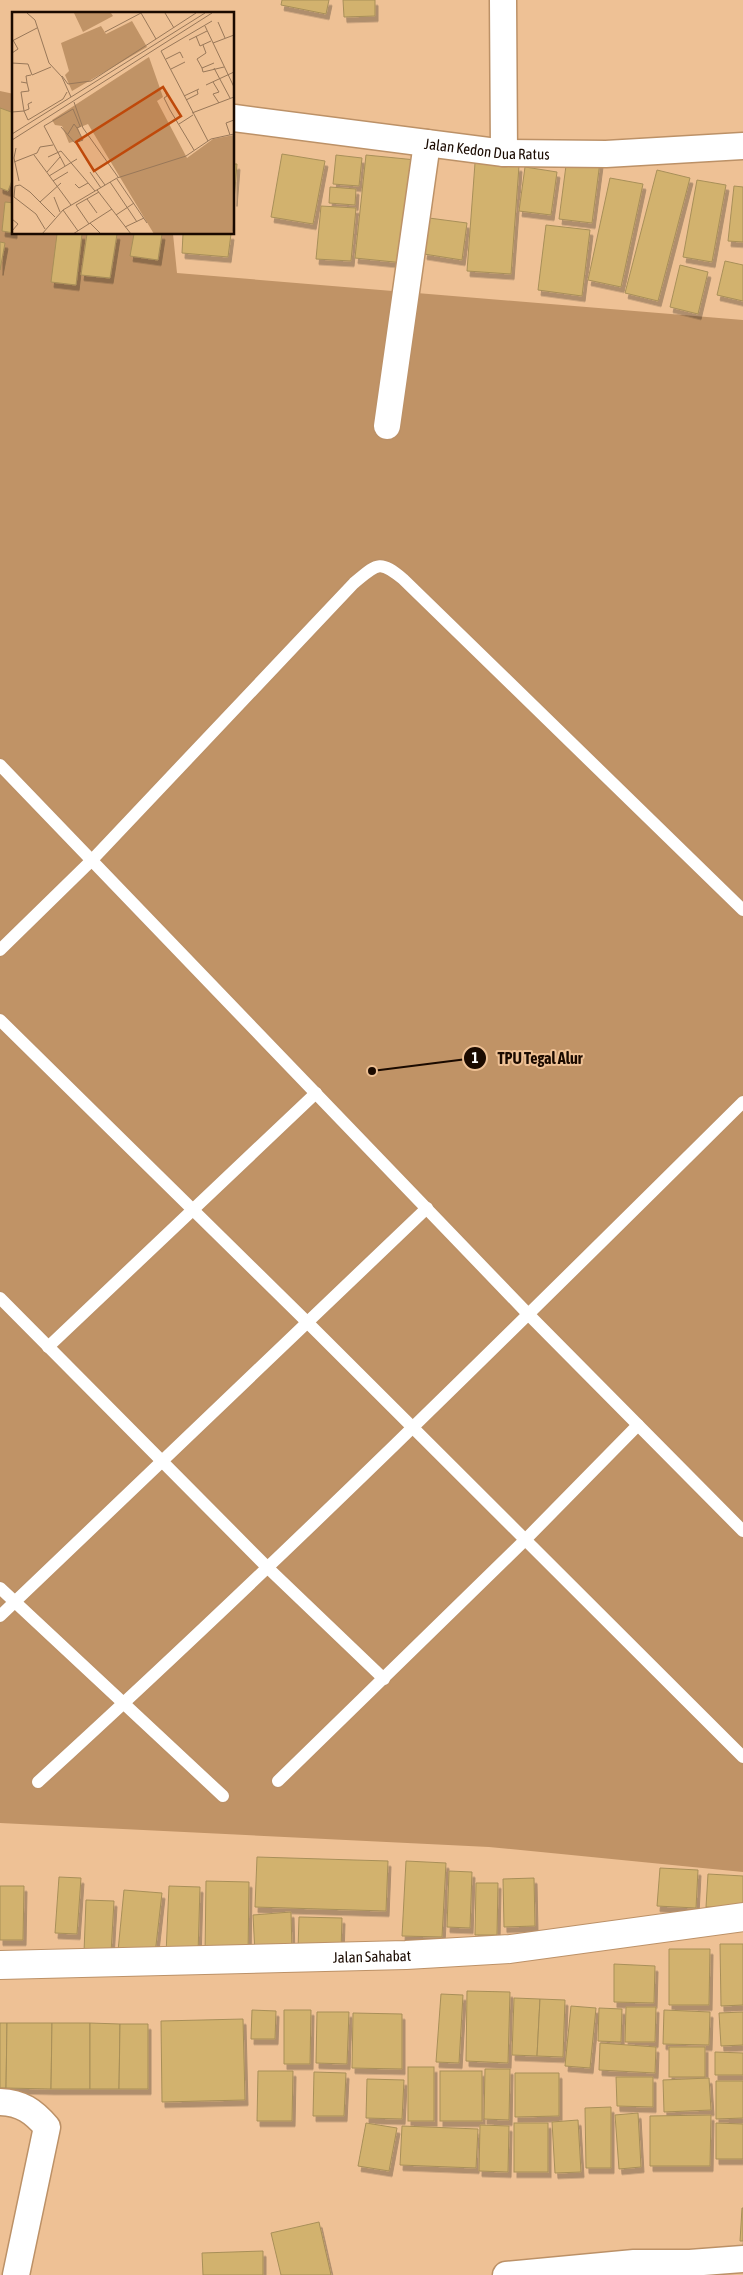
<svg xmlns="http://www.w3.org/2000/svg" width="743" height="2275" viewBox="0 0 743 2275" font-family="'Asap Condensed',sans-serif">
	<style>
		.green { fill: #c09366 }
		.building { fill: #d2b26e; stroke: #a88f59; filter: url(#shadow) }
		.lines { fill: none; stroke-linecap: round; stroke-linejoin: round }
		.lane-casing { stroke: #bc9167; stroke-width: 15 }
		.street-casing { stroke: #bc9167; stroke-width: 29 }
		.secondary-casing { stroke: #bc9167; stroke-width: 30 }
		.lane { stroke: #fff; stroke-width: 12 }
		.street { stroke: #fff; stroke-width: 26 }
		.secondary { stroke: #fff; stroke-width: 28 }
		.labels { text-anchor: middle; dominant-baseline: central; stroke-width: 4; stroke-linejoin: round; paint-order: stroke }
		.street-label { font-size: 15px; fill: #1a0a00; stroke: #eec195 }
		.inset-road { fill: none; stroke: #997859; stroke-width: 1 }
		.view { fill: #bf490a; fill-opacity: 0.15; stroke: #bf490a; stroke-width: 2.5 }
		.inset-edge { fill: none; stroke: #1a0a00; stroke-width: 2.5 }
		.leader { fill: none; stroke: #1a0a00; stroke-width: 2 }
		.callout-dot { fill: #1a0a00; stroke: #eec195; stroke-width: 2 }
		.mark-label { font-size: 15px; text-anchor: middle; font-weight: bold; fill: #fff }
		.callout-label { font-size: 16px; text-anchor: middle; font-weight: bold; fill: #1a0a00; stroke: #eec195; stroke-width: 4; stroke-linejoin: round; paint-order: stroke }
	</style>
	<defs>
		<filter id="shadow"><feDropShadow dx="3" dy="5.5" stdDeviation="0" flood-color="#0004"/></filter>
	</defs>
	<rect width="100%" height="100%" fill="#eec195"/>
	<path class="green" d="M0 91 14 94V234H173L177 273 743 320V1872L489 1847 0 1823Z"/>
	<g class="building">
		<path d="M282 0H329L326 14 281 5Z"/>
		<path d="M343 0H375V16L344 17Z"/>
		<path d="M0 108 14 113V175L8 191 0 188Z"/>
		<path d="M282 154 325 161 313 224 271 217Z"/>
		<path d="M336 155 362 158 359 186 333 184Z"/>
		<path d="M366 155 416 160 404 263 355 258Z"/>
		<path d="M567 158 600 162 592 223 559 219Z"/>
		<path d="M475 163 519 166 511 274 467 271Z"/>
		<path d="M234 164H237L234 201Z"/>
		<path d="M525 167 557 172 551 215 519 211Z"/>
		<path d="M657 170 690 178 658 301 625 293Z"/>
		<path d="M610 178 643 184 621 287 588 280Z"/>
		<path d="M697 180 726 185 712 262 683 257Z"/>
		<path d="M734 186 743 187V242L728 241Z"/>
		<path d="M330 187 356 189 355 205 329 203Z"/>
		<path d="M5 202 14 203V233L2 231Z"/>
		<path d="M321 206 356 208 351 261 316 259Z"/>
		<path d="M429 218 467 223 462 260 424 254Z"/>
		<path d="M546 225 590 230 582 296 538 290Z"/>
		<path d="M57 234H82L76 285 51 282Z"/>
		<path d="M87 234H117L110 278 81 275Z"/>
		<path d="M134 234H162L158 260 130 256Z"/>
		<path d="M183 234H231L228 257 182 253Z"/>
		<path d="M0 242 5 243 0 270Z"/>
		<path d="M725 261 743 265V301L717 295Z"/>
		<path d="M680 265 708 272 698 314 670 307Z"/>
		<path d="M257 1857 388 1861 386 1911 255 1907Z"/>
		<path d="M406 1861 446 1863 442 1937 402 1936Z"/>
		<path d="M660 1868 698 1870 696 1908 657 1906Z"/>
		<path d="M449 1871 472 1872 470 1928 447 1927Z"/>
		<path d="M708 1874 743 1876V1908L706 1907Z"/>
		<path d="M59 1877 81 1878 77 1934 55 1933Z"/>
		<path d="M534 1878 535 1926 504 1927 503 1879Z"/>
		<path d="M206 1881 249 1882 248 1956H205Z"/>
		<path d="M476 1883H498L497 1935H475Z"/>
		<path d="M0 1886H24L23 1940H0Z"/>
		<path d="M169 1886 200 1887 198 1954H166Z"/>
		<path d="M124 1890 162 1893 155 1954 118 1951Z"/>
		<path d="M86 1900 114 1901 111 1953 84 1952Z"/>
		<path d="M291 1912 292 1951 255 1953 253 1915Z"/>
		<path d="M299 1917 342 1918 341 1951 298 1950Z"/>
		<path d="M720 1944H743V2005L721 2006Z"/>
		<path d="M669 1949H710L709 2005H669Z"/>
		<path d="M614 1964 655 1966 654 2003 614 2002Z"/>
		<path d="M467 1991 510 1992 508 2063 466 2061Z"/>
		<path d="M441 1994 463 1995 459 2063 436 2062Z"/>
		<path d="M514 1998 540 1999 537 2056 512 2055Z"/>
		<path d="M540 1999 565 2000 563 2057 537 2056Z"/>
		<path d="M571 2006 596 2008 590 2068 565 2066Z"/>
		<path d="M626 2007H656L655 2042H625Z"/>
		<path d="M599 2008 622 2009 621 2042 598 2041Z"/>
		<path d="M252 2010 276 2011 275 2039H251Z"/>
		<path d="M284 2010H311L310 2064H284Z"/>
		<path d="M664 2010 710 2012 709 2045 663 2044Z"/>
		<path d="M317 2012H349L347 2064 316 2063Z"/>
		<path d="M743 2012V2045L721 2046 719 2013Z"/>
		<path d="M353 2013 402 2014V2069L352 2068Z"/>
		<path d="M243 2019 245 2100 162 2102 161 2021Z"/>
		<path d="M0 2023H7L6 2088H0Z"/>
		<path d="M7 2023H52L51 2089 6 2088Z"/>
		<path d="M52 2023H90V2089H51Z"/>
		<path d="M90 2023 120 2024 119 2089H90Z"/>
		<path d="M120 2024H148V2089H119Z"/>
		<path d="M600 2043 656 2047 655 2073 599 2070Z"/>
		<rect x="669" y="2047" width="36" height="30"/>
		<path d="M715 2052 743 2053V2075H715Z"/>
		<rect x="408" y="2067" width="26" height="54"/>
		<path d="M485 2069H510L509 2120 484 2119Z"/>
		<path d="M258 2071H293L292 2121H257Z"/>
		<rect x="440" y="2071" width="42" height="50"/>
		<path d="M314 2072 346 2073 344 2116H313Z"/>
		<path d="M515 2073H559V2116L515 2117Z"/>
		<path d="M616 2077H653V2107L617 2106Z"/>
		<path d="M709 2078 711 2110 664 2112 663 2080Z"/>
		<path d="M367 2079 404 2080 402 2119 366 2118Z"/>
		<path d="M716 2081H743V2118L716 2119Z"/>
		<path d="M611 2107V2168H586L585 2108Z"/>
		<path d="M638 2113 641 2167 619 2169 615 2115Z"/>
		<path d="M711 2115 710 2166H650V2116Z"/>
		<path d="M578 2120 581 2172 555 2173 552 2122Z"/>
		<path d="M366 2123 397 2128 389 2171 358 2166Z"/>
		<rect x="514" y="2123" width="34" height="49"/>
		<path d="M716 2123 743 2124V2159H716Z"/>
		<path d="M480 2125 509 2126 508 2172 479 2171Z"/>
		<path d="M402 2126 478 2129 476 2168 400 2165Z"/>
		<path d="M742 2208H743V2241H740Z"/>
		<path d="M319 2222 331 2275H281L271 2233Z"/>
		<path d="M263 2251V2275H203L202 2253Z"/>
	</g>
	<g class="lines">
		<defs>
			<g id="lane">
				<path d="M0 765 529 1315 743 1531"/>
				<path d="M0 950 92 860 354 583C377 564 379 559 403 579L743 910"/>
				<path d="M0 1020 307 1322 743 1757"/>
				<path d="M0 1298 268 1568 384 1679"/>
				<path d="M48 1347 316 1093"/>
				<path d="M0 1588 223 1796"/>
				<path d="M0 1616 427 1208"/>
				<path d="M278 1781 525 1540 638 1425"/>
				<path d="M38 1782C279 1562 511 1332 743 1102"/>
			</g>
			<g id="street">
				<path d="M503 0 504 153"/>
				<path id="s1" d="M234 118 504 153 606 154 743 146"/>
				<path d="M387 426 427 143"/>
				<path d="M0 2102C22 2103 33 2111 47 2127L16 2275"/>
				<path d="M506 2275 634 2263H690L743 2259"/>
			</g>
			<g id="secondary">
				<path id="s2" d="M0 1965 406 1955 510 1949 743 1917"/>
			</g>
		</defs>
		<use href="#lane" class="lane-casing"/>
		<use href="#street" class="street-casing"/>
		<use href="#secondary" class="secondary-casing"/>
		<use href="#lane" class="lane"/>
		<use href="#street" class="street"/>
		<use href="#secondary" class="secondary"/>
	</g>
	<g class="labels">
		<g class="street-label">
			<text stroke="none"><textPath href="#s1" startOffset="255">Jalan Kedon Dua Ratus</textPath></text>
			<text stroke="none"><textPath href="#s2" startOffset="372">Jalan Sahabat</textPath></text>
		</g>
	</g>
	<g transform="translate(12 12)">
		<rect width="222" height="222" fill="#eec195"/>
		<path d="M62 1H99L101 4 71 20ZM120 9 135 35 60 79 53 63 57 59 49 31 89 14 94 22ZM137 45 151 85 145 89 175 146 201 127 222 123V222H142L76 112 66 116 70 127 57 131 50 114 43 113 40 108Z" fill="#c09366"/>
		<path class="inset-road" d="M15 1 23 8 37 51 50 65 59 85M129 1 144 27 184 1M153 1 162 16M206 10 213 26M193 14 222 75M93 20 129 1M184 24 188 34 199 29M177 28 195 19M0 29 25 16M201 31 222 23M191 33 194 41 185 47 190 56 202 51M0 41 6 37 1 28M154 47 168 40 171 46M0 51 16 52 20 63 39 55M190 56 191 60 212 55M202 56 218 86M159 57 173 50M50 64 56 72 79 69 144 27M9 70 15 71 14 64 19 63M201 70 207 80 201 82 207 91M15 71 17 79 9 80 12 99 17 97 16 92 20 90M194 73 222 60M153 79 155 84 152 86 158 98 182 138M172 84 187 77M174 88 186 82 185 78M62 90 71 116 106 165M0 100 12 99 16 108 51 87 55 80M180 101 222 85M167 112 181 103M49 115 63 131 71 128 65 116 69 114M0 122 193 1M56 122 62 112 65 116M218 123 214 111 222 108M0 128 200 1M196 129 149 39 200 9M4 136 2 146 7 169M22 143 59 193M36 145 49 139 83 179M74 147 93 173M2 150 25 141 28 135 41 133M53 154 32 114 61 97 68 114M35 160 48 145M78 160 89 176M37 164 65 147M105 167 135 211M41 169 56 160M98 170 125 210M63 172 67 176 76 171M85 178 119 222M42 185 48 200M75 187 85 201M28 190 49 171M64 193 87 180M64 193 77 212M51 198 66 219M104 203 122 191M0 207 6 212 0 219M78 211 89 222M113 215 132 206M33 217 24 202 2 185 3 174 8 173 18 180 43 205M221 219 222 204M30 222 51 198 105 166 174 144 199 127 222 122M61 222 100 197"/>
		<path class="view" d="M151 75 169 104 82 159 64 130Z"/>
		<rect width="222" height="222" class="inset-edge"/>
	</g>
	<path class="leader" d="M372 1071L475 1058"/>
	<g class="callout-dot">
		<circle cx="372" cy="1071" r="5"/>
		<circle cx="475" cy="1058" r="12"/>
	</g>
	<g class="mark-label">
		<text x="475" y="1063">1</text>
	</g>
	<g class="callout-label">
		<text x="540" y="1064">TPU Tegal Alur</text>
	</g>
</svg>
